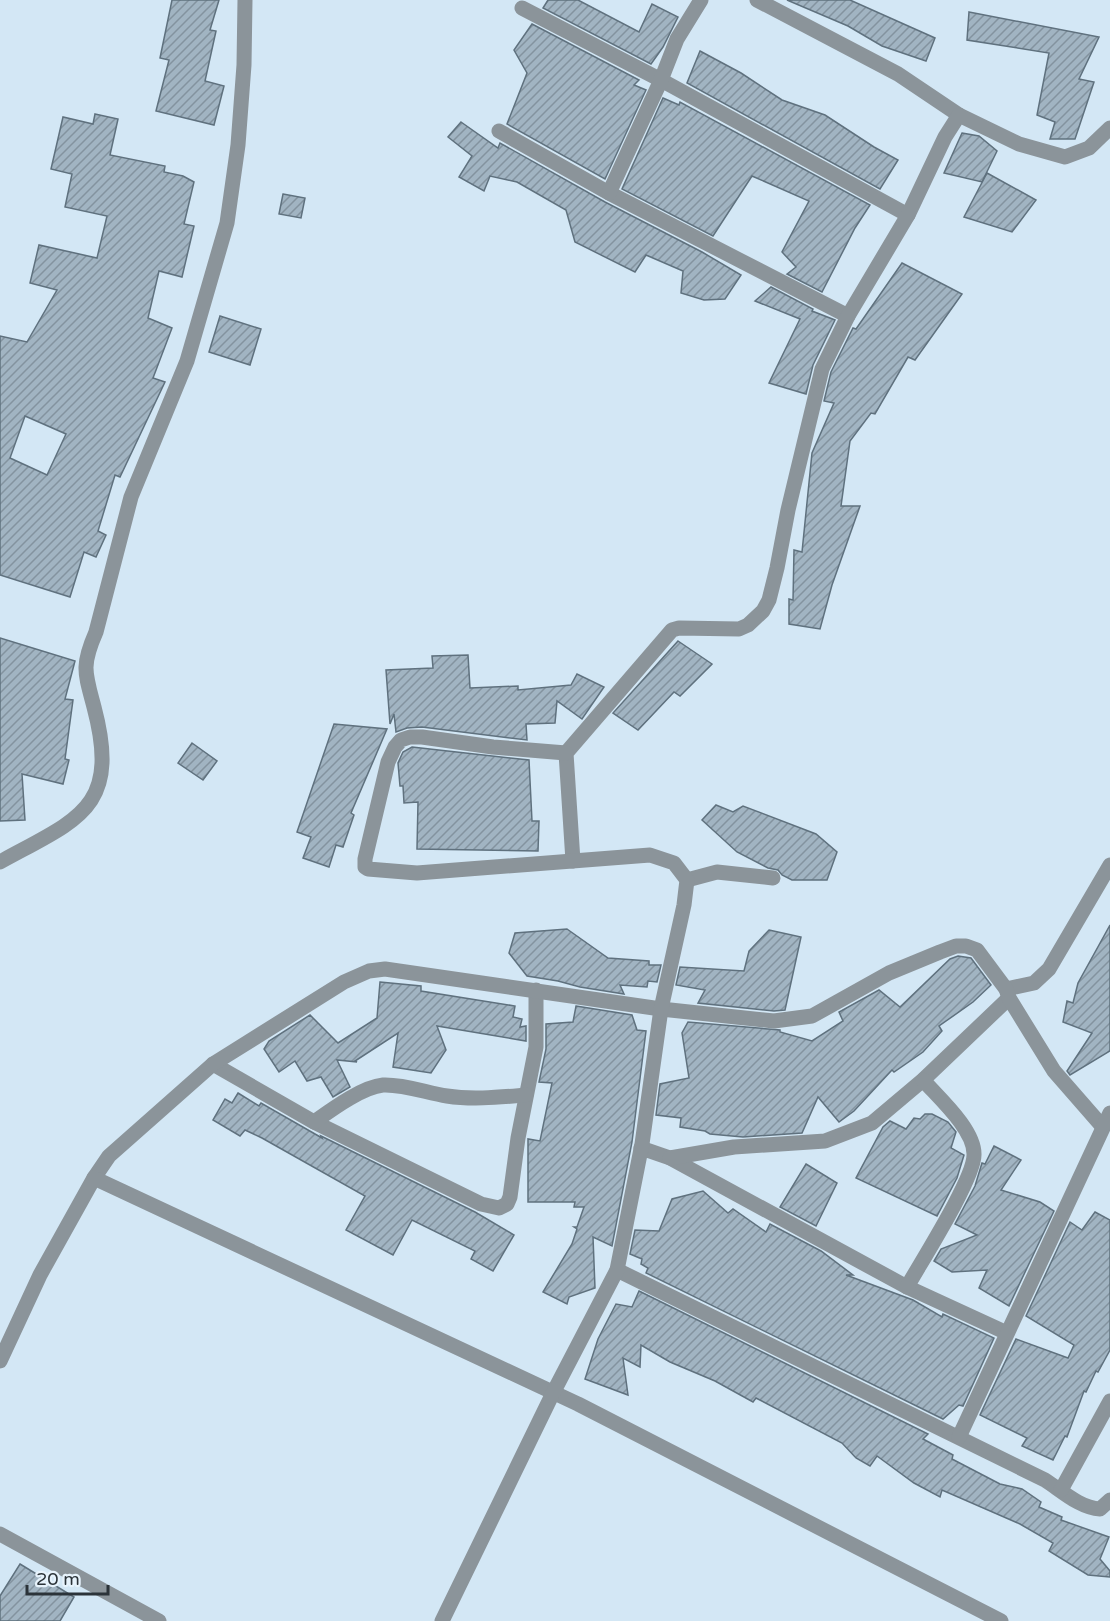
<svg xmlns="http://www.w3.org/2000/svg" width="1110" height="1621" viewBox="0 0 1110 1621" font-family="'Varela Round',sans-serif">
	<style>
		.building { fill: url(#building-hatch); stroke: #5f717e; stroke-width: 1.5; fill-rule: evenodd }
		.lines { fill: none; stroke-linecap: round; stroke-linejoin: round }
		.minor { stroke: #8b949a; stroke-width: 15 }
	</style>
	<defs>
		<pattern id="building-hatch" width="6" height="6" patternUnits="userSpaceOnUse" patternTransform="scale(1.5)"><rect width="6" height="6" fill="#a1b4c2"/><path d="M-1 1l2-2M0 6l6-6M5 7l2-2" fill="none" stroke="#83939f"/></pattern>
	</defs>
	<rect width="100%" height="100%" fill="#d3e7f5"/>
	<g class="building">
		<path d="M172 0H219L210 30 216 31 205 81 224 86 214 125 156 111 169 60 160 58Z"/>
		<path d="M548 0H578L639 32 652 4 678 17 663 47 651 64 543 8Z"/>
		<path d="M787 0H850L935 38 926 61 882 46 848 26Z"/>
		<path d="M969 12 1099 37 1079 79 1094 82 1075 139H1050L1055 122 1037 115 1049 53 967 40Z"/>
		<path d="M532 24 639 80 634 85 646 90 605 179 507 124 527 73 514 50Z"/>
		<path d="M700 51 741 73 782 100 825 115 874 147 898 160 880 189 687 83Z"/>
		<path d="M663 98 679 105 680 102 870 205 855 228 822 292 787 274 796 267 782 252 809 201 752 176 713 236 622 189Z"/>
		<path d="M95 114 118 119 110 155 165 166 164 172 183 176 194 182 184 224 194 226 182 277 159 271 148 318 172 328 153 378 165 382 120 477 115 475 98 531 106 535 96 557 84 552 70 597 0 575V336L27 342 57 290 30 283 39 245 97 258 107 216 65 207 72 174 51 169 63 117 93 124ZM25 416 66 434 47 475 10 458Z"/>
		<path d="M461 122 498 148 500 143 605 202 702 252 741 275 725 299 704 300 681 293 683 271 646 255 635 272 575 242 566 210 517 182 490 176 484 191 459 177 472 156 448 137Z"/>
		<path d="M962 133 979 136 997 151 982 182 944 173Z"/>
		<path d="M987 173 1036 200 1012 232 964 217Z"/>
		<path d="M283 194 305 198 301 218 279 214Z"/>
		<path d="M902 263 962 294 915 360 908 357 875 414 871 413 850 441 841 506H860L832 585 820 629 789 624V599L793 600 794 550 802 552 812 453 834 403 824 401 831 372 853 328 856 329Z"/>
		<path d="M771 287 813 309 812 311 835 320 813 365 806 394 769 383 800 319 755 301Z"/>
		<path d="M220 316 261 329 250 365 209 352Z"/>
		<path d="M0 638 75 661 65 699 73 700 65 759 69 760 63 784 22 774 25 820 0 821Z"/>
		<path d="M678 641 712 664 680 696 674 692 638 730 613 713Z"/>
		<path d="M468 655 470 688 518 686V690L571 685 577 674 604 687 582 719 557 701 555 723 526 724 527 740 422 727 407 728 396 732 394 714 390 724 386 670 433 668 432 656Z"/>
		<path d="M334 724 387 729 351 813 354 815 343 847 336 845 329 867 303 858 311 837 297 832Z"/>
		<path d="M192 743 217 761 203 780 178 763Z"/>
		<path d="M412 747 529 760 532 821H539L538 851 417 849 418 802 404 803 403 786H400L398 763 403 752Z"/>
		<path d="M716 805 733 812 743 806 816 834 837 852 827 880H792L782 875 778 870 768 868 737 852 702 820Z"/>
		<path d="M1110 925V1051L1070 1075 1067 1071 1092 1033 1063 1022 1067 1001 1073 1003 1078 983Z"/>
		<path d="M567 929 608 958 649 961V965H661L657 982 648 981 647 987 620 985 624 994 580 987 558 981 527 976 509 953 515 933Z"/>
		<path d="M769 930 801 937 785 1010 774 1011 698 1003 705 990 676 985 680 967 744 971 749 951Z"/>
		<path d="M958 956 971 958 991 985 973 1002 939 1026 942 1031 923 1052 894 1072 892 1070 854 1111 839 1122 818 1097 802 1133 743 1137 710 1134 705 1131 680 1127 681 1118 656 1115 660 1084 689 1078 682 1033 688 1022 780 1030V1032L812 1041 843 1021 839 1012 879 990 900 1007 950 959Z"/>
		<path d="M380 982 421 986V991L515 1006 513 1017 522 1019 520 1027 526 1026V1041L437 1026 446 1050 431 1073 393 1067 398 1033 355 1061 357 1062 337 1060 350 1087 333 1097 321 1077 307 1081 295 1061 279 1072 264 1049 269 1041 310 1015 338 1043 377 1018Z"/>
		<path d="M576 1006 632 1015 637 1030 646 1031 632 1142 612 1246 593 1237 595 1288 569 1297 567 1304 543 1292 572 1244 577 1229 574 1227H577L584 1207H574L575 1202H528V1139L540 1141 552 1083 539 1082 546 1049V1024L573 1022Z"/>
		<path d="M238 1093 259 1106 261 1103 322 1138 321 1136 475 1212 514 1235 493 1271 471 1259 475 1251 412 1220 393 1255 346 1230 365 1196 262 1138 245 1130 240 1136 213 1120 225 1099 232 1103Z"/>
		<path d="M925 1114H932L948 1122 956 1132 951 1148 964 1155 957 1178 937 1216 856 1178 883 1127 890 1121 906 1129 914 1118 920 1119Z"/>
		<path d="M994 1146 1021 1160 1001 1190 1040 1202 1054 1211 1009 1306 979 1288 987 1270 952 1272 934 1261 941 1249 977 1235 955 1224 975 1186 982 1163 985 1164Z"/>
		<path d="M806 1164 837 1183 816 1226 780 1207Z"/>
		<path d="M703 1191 728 1213 733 1209 766 1232 770 1224 821 1251 853 1275H846L913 1300 942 1317 943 1314 994 1338 963 1406 959 1405 943 1419 646 1273 648 1268 641 1264 642 1259 630 1254 635 1230 659 1231 672 1199Z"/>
		<path d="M1095 1212 1110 1220V1350L1098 1372 1096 1371 1086 1392 1084 1391 1067 1437 1065 1436 1053 1460 1022 1446 1027 1438 980 1415 1016 1339 1068 1358 1074 1345 1026 1316 1070 1222 1082 1230Z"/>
		<path d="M639 1291 928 1434 923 1439 953 1455 952 1459 1000 1484 1022 1489 1041 1502 1039 1507 1062 1517 1061 1520 1109 1537 1100 1559 1110 1571V1577L1088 1575 1049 1551 1053 1543 1020 1524 942 1490 940 1497 914 1483 877 1456 870 1466 856 1458 842 1443 756 1398 753 1402 715 1381 670 1362 641 1345 640 1367 623 1358 628 1395 585 1379 598 1339 616 1304 632 1307Z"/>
		<path d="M20 1564 74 1597 60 1621H0V1596Z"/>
	</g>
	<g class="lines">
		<g class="minor">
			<path d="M757 0 898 74 959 115"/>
			<path d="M522 8 661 80 908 215"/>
			<path d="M499 131 609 193 848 316"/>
			<path d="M609 193 661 80 677 39 701 0"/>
			<path d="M573 861 566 753 672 630 679 628 739 629 748 625 763 611 769 600 777 568 788 510 822 369 848 316 908 215 945 137 959 115 1019 144 1065 157 1089 148 1110 128"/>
			<path d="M0 862C78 819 121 809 94 707 85 673 81 666 96 632L131 497 187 361 227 223 238 145 244 65 245 0"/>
			<path d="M687 880 717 872 773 878"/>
			<path d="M1006 989 1034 983 1049 969 1110 865"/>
			<path d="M213 1064 314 1122 481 1204 499 1208 507 1204 510 1197 518 1138 536 1047V990"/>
			<path d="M314 1122C331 1110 362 1087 383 1085 404 1084 427 1093 447 1096 473 1100 501 1097 526 1095"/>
			<path d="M641 1148 670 1158 907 1287 1007 1333"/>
			<path d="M670 1158 734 1147 825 1141 872 1123 923 1080 1009 998"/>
			<path d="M94 1178 109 1156 213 1064 344 982 369 971 385 969 661 1009 774 1021 812 1016 889 973 940 952 956 946H966L977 950 1006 989 1009 998 1054 1071 1102 1126"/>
			<path d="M617 1270 1045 1480C1062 1491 1080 1508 1100 1509L1110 1500"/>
			<path d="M907 1287C921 1262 974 1179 974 1155 975 1130 939 1098 923 1080"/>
			<path d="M0 1361 40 1275 94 1178 578 1404 1001 1621"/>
			<path d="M959 1437 1110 1113"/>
			<path d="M1061 1490 1110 1401"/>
			<path d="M0 1534 159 1621"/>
			<path d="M442 1621 553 1393 617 1270 642 1144 661 1009 684 905 687 880 674 863 650 855 417 873 368 869 365 867V859L388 762 395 747 401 740 410 737H422L493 747 566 753"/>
		</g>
	</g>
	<path d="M27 1585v9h81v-9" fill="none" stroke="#2b3339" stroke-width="3"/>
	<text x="36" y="1585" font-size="18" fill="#2b3339" stroke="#e7f3fc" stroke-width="4.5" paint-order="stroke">20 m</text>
</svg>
